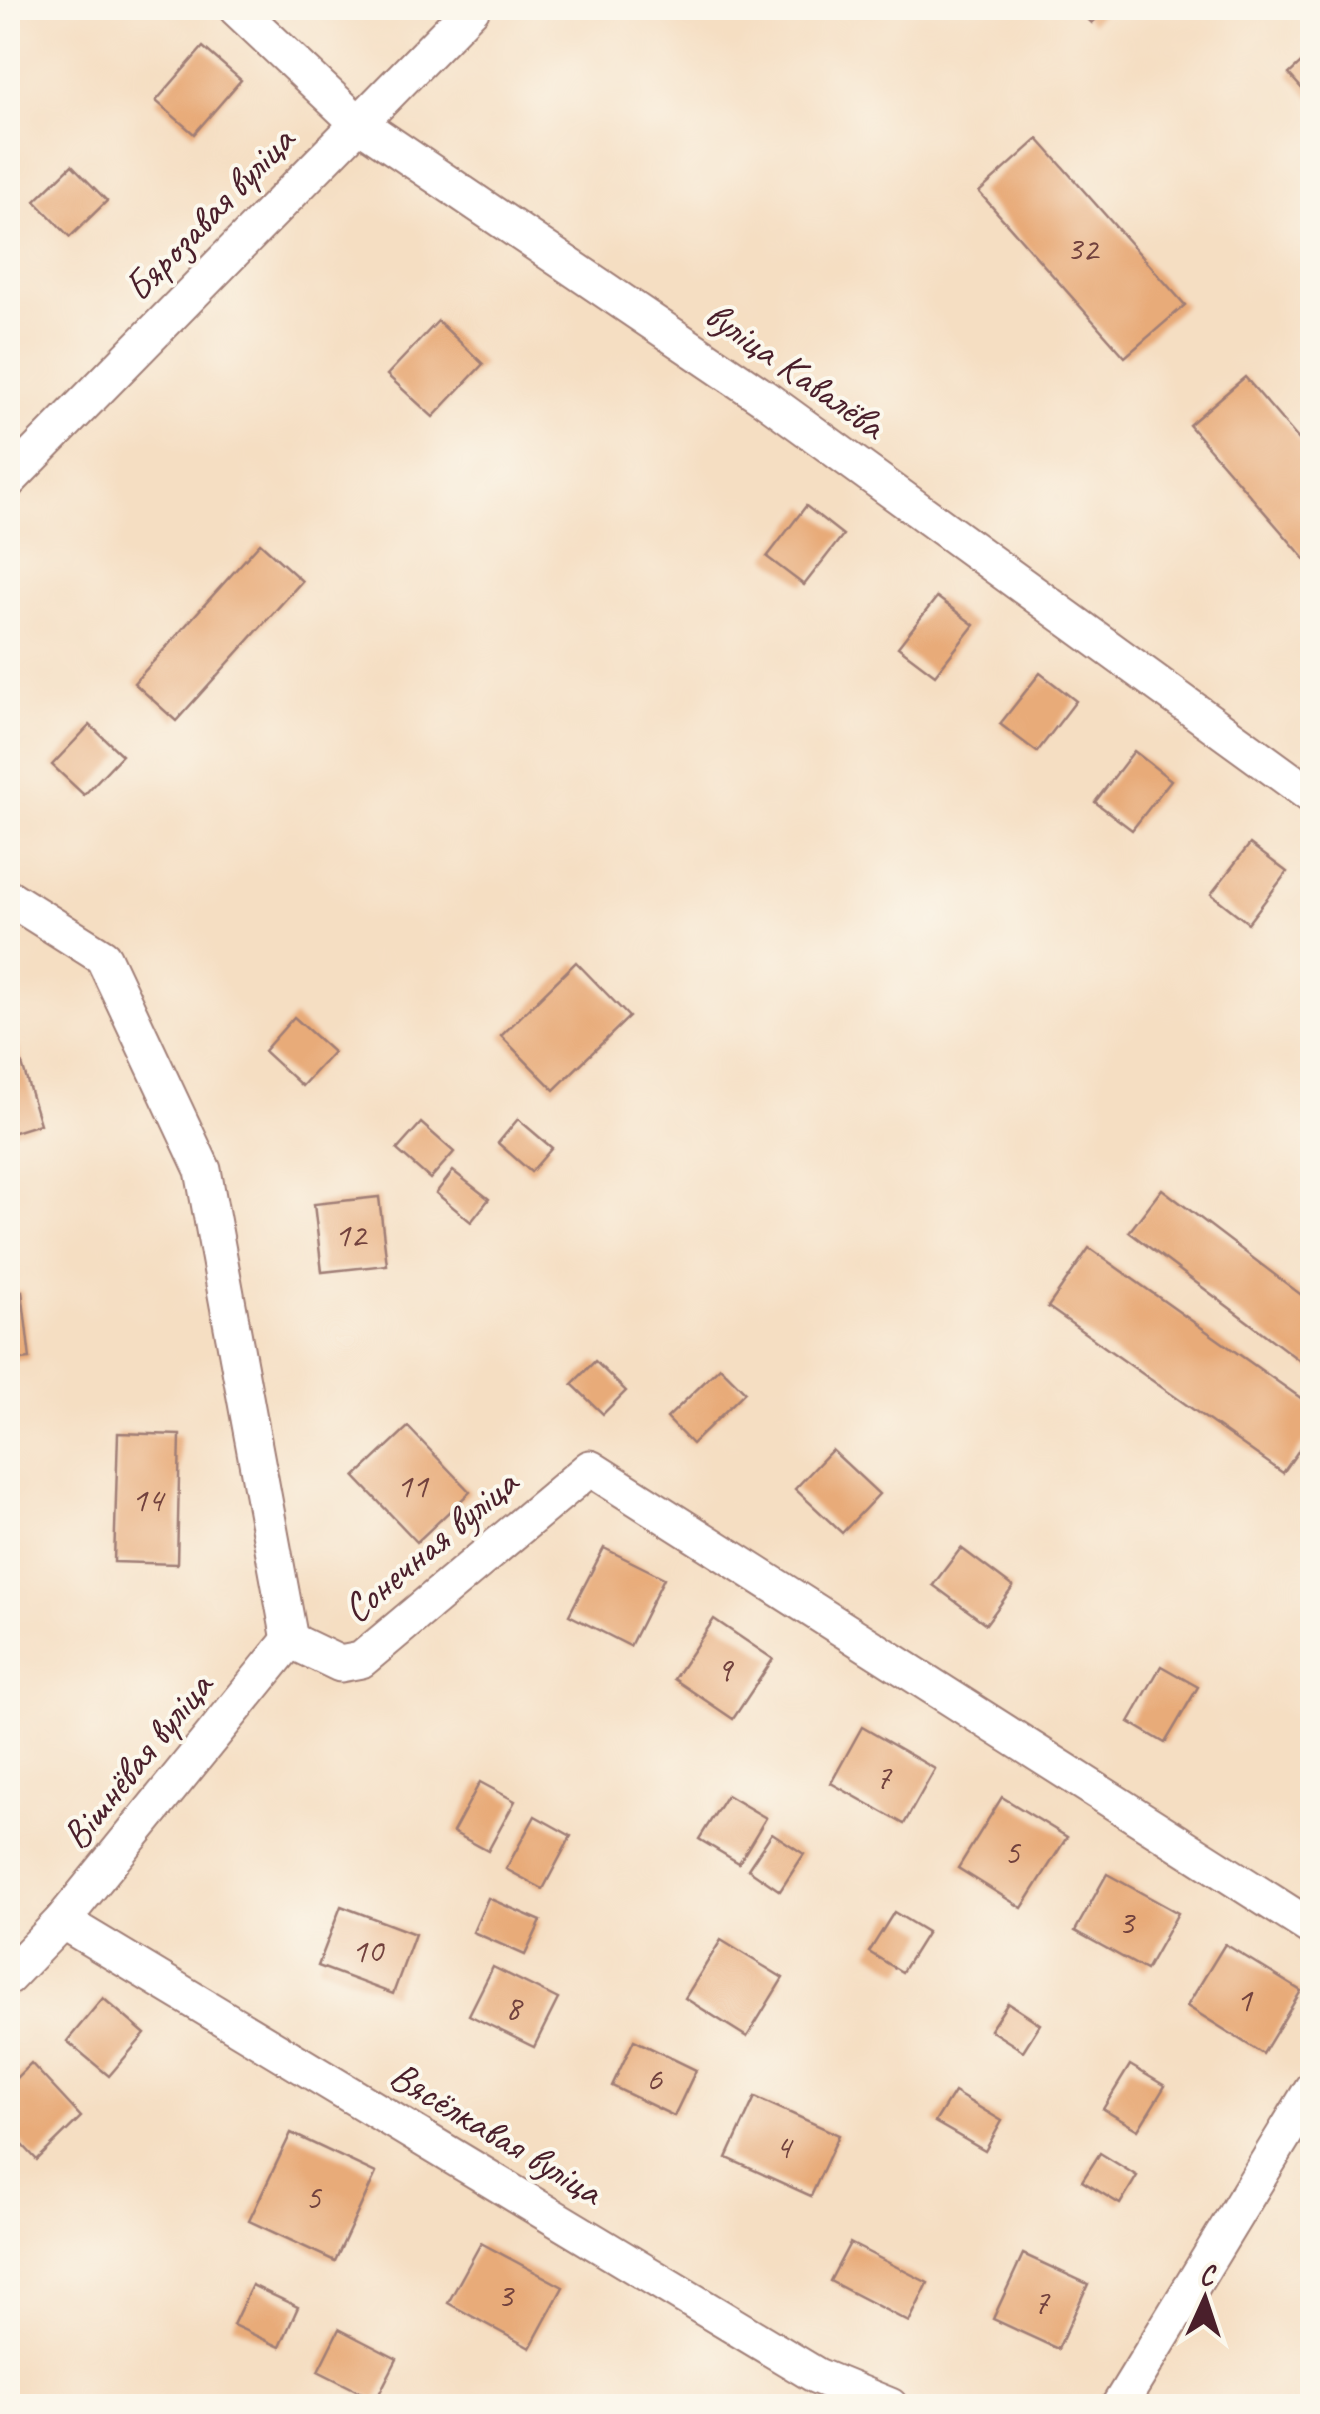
<svg xmlns="http://www.w3.org/2000/svg" width="1320" height="2414" viewBox="0 0 1320 2414" font-family="Caveat,sans-serif">
	<style>
		.building { fill: #e8ab79 }
		.lines { fill: none; stroke-linecap: round; stroke-linejoin: round }
		.minor-casing { stroke: #a07e76; stroke-width: 39 }
		.minor { stroke: #fff; stroke-width: 35 }
		.labels { text-anchor: middle; dominant-baseline: central; stroke-width: 8; stroke-linejoin: round; paint-order: stroke }
		.number-label { font-size: 35px; fill: #72423e }
		.street-label { font-size: 40px; fill: #4a1f2b; stroke: #fbf7ec }
	</style>
	<rect width="100%" height="100%" fill="#fbf7ec"/>
	<filter id="ink" filterUnits="userSpaceOnUse"><feTurbulence type="fractalNoise" baseFrequency=".01" numOctaves="2"/><feDisplacementMap in="SourceGraphic" scale="20" xChannelSelector="R" yChannelSelector="G"/><feConvolveMatrix kernelMatrix="1 2 1 2 8 2 1 2 1" color-interpolation-filters="sRGB"/></filter>
	<filter id="wash" filterUnits="userSpaceOnUse"><feTurbulence type="fractalNoise" baseFrequency=".0048" numOctaves="4" result="noise"/><feDisplacementMap in="SourceGraphic" scale="40" xChannelSelector="R" yChannelSelector="G"/><feGaussianBlur stdDeviation="2.25" result="paint"/><feColorMatrix in="noise" values="0 0 0 0 0 0 0 0 0 0 0 0 0 0 0 0 0 1.4 0 .05"/><feComposite in="paint" operator="in"/></filter>
	<g filter="url(#wash)">
		<rect width="100%" height="100%" fill="#f5dec2"/>
		<g id="blocks">
			<g class="building">
				<path d="M1076 8H1107L1092 23Z"/>
				<path d="M203 47 241 80 194 134 156 101Z"/>
				<path d="M1312 53V100L1289 74Z"/>
				<path d="M1038 139 1185 305 1125 357 979 192Z"/>
				<path d="M72 165 107 201 70 237 35 201Z"/>
				<path d="M438 321 483 364 433 417 387 375Z"/>
				<path d="M1245 377 1312 455V567L1189 425Z"/>
				<path d="M806 506 843 535 804 585 767 557Z"/>
				<path d="M260 543 302 581 176 721 134 683Z"/>
				<path d="M937 597 974 625 935 675 898 647Z"/>
				<path d="M1040 673 1076 701 1037 752 1000 724Z"/>
				<path d="M90 725 122 755 84 795 52 765Z"/>
				<path d="M1134 751 1171 780 1132 830 1095 802Z"/>
				<path d="M1250 844 1287 872 1248 923 1211 894Z"/>
				<path d="M576 962 629 1017 554 1090 501 1036Z"/>
				<path d="M294 1017 333 1052 302 1086 264 1051Z"/>
				<path d="M16 1044 40 1124 8 1134V1046Z"/>
				<path d="M518 1119 552 1148 531 1172 498 1143Z"/>
				<path d="M421 1123 454 1152 430 1179 397 1150Z"/>
				<path d="M453 1171 489 1199 471 1222 436 1193Z"/>
				<path d="M1162 1189 1312 1303V1370L1129 1232Z"/>
				<path d="M379 1197 387 1265 322 1272 314 1204Z"/>
				<path d="M1089 1248 1312 1406V1431L1283 1473 1048 1307Z"/>
				<path d="M22 1291 30 1359 8 1362V1293Z"/>
				<path d="M595 1361 626 1391 603 1414 572 1384Z"/>
				<path d="M720 1367 745 1392 692 1444 667 1418Z"/>
				<path d="M408 1427 470 1492 417 1542 355 1477Z"/>
				<path d="M118 1433 180 1435 177 1564 114 1562Z"/>
				<path d="M832 1450 879 1494 842 1533 795 1489Z"/>
				<path d="M604 1548 664 1578 630 1646 569 1615Z"/>
				<path d="M961 1548 1013 1587 986 1624 933 1585Z"/>
				<path d="M714 1619 773 1659 733 1719 674 1679Z"/>
				<path d="M1161 1666 1198 1687 1165 1743 1129 1722Z"/>
				<path d="M862 1727 935 1769 904 1824 831 1783Z"/>
				<path d="M480 1782 515 1801 488 1851 453 1832Z"/>
				<path d="M727 1795 766 1818 739 1863 699 1839Z"/>
				<path d="M1002 1797 1067 1837 1022 1908 958 1868Z"/>
				<path d="M535 1816 571 1836 543 1889 506 1869Z"/>
				<path d="M772 1833 804 1854 780 1891 748 1869Z"/>
				<path d="M1107 1874 1178 1913 1146 1970 1075 1931Z"/>
				<path d="M488 1898 541 1921 525 1955 473 1932Z"/>
				<path d="M341 1906 415 1934 393 1994 318 1966Z"/>
				<path d="M894 1912 927 1932 902 1972 869 1952Z"/>
				<path d="M721 1940 783 1978 747 2037 685 1998Z"/>
				<path d="M1225 1944 1301 1991 1263 2054 1187 2006Z"/>
				<path d="M493 1967 558 1999 534 2047 469 2015Z"/>
				<path d="M103 1998 145 2034 109 2076 67 2041Z"/>
				<path d="M1008 2003 1040 2024 1023 2051 990 2030Z"/>
				<path d="M634 2040 696 2070 674 2116 612 2086Z"/>
				<path d="M31 2063 81 2117 37 2160 8 2129V2086Z"/>
				<path d="M1130 2065 1165 2086 1138 2130 1103 2109Z"/>
				<path d="M954 2092 1002 2121 985 2151 935 2122Z"/>
				<path d="M755 2097 839 2135 811 2196 727 2158Z"/>
				<path d="M291 2133 376 2173 335 2261 249 2221Z"/>
				<path d="M1100 2153 1137 2176 1120 2204 1082 2181Z"/>
				<path d="M481 2243 563 2287 530 2348 448 2303Z"/>
				<path d="M850 2243 928 2283 909 2322 830 2281Z"/>
				<path d="M1023 2254 1088 2284 1058 2349 993 2319Z"/>
				<path d="M252 2285 298 2307 280 2347 233 2325Z"/>
				<path d="M339 2329 397 2359 376 2400 318 2371Z"/>
			</g>
		</g>
	</g>
	<g filter="url(#ink)">
		<use href="#blocks" fill-opacity="0" stroke="#a07e76" stroke-width="2.5"/>
		<g class="lines">
			<defs>
				<g id="minor">
					<path d="M236 8 357 122 763 397 1312 796"/>
					<path d="M8 481 472 8"/>
					<path d="M8 897 103 957 203 1170 290 1640"/>
					<path d="M290 1640 340 1664 361 1660 590 1468 1312 1928"/>
					<path d="M62 1921 817 2376 890 2406"/>
					<path d="M8 1977 62 1921 290 1640"/>
					<path d="M1119 2406 1312 2089"/>
				</g>
			</defs>
			<use href="#minor" class="minor-casing"/>
			<use href="#minor" class="minor"/>
		</g>
	</g>
	<g class="labels">
		<g class="number-label">
			<text x="1082" y="248">32</text>
			<text x="350" y="1234">12</text>
			<text x="412" y="1485">11</text>
			<text x="147" y="1499">14</text>
			<text x="724" y="1669">9</text>
			<text x="883" y="1776">7</text>
			<text x="1012" y="1852">5</text>
			<text x="1126" y="1922">3</text>
			<text x="367" y="1950">10</text>
			<text x="1244" y="1999">1</text>
			<text x="513" y="2007">8</text>
			<text x="654" y="2078">6</text>
			<text x="783" y="2146">4</text>
			<text x="313" y="2197">5</text>
			<text x="505" y="2295">3</text>
			<text x="1041" y="2301">7</text>
		</g>
		<g class="street-label">
			<text transform="translate(209 214) rotate(-46)">Бярозавая вуліца</text>
			<text transform="translate(795 370) rotate(35)">вуліца Кавалёва</text>
			<text transform="translate(430 1546) rotate(-40)">Сонечная вуліца</text>
			<text transform="translate(137 1761) rotate(-51)">Вішнёвая вуліца</text>
			<text transform="translate(496 2133) rotate(31)">Вясёлкавая вуліца</text>
		</g>
	</g>
	<rect width="1320" height="2414" fill="none" stroke="#fbf7ec" stroke-width="40"/>
	<g transform="translate(1205 2299) rotate(3)" stroke="#fbf7ec" stroke-width="8" paint-order="stroke">
	<path d="M0-8L18 38L0 25L-18 38Z" fill="#4a1f2b"/>
	<text y="-15" font-size="28" font-weight="bold" text-anchor="middle" fill="#4a1f2b">С</text>
	</g>
</svg>
